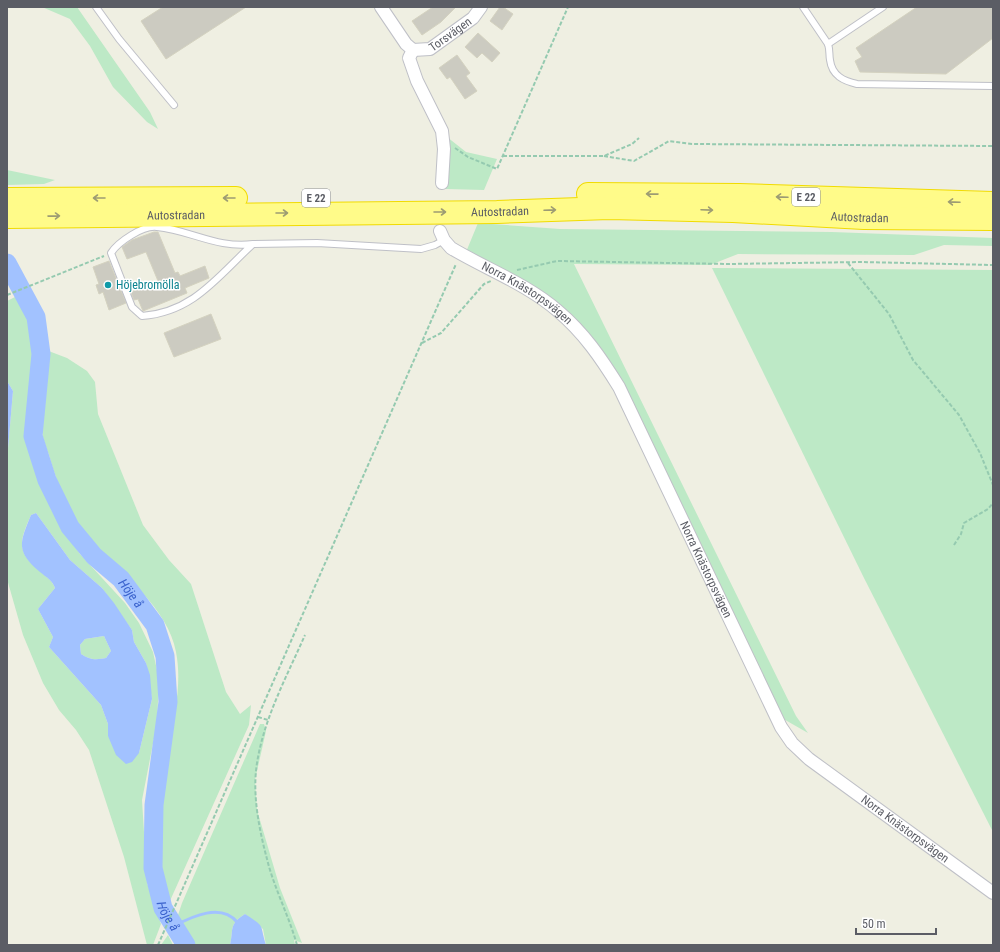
<svg xmlns="http://www.w3.org/2000/svg" width="1000" height="952" viewBox="0 0 1000 952" font-family="'Roboto Condensed',sans-serif">
	<style>
		.green { fill: #bde9c6; fill-rule: evenodd }
		.water { fill: #a2c2ff; fill-rule: evenodd }
		.lines { fill: none; stroke-linecap: round; stroke-linejoin: round }
		.stream { stroke: #a2c2ff; stroke-width: 3 }
		.river { stroke: #a2c2ff; stroke-width: 19 }
		.building { fill: #cccbc1; stroke: #d4d2c0 }
		.lane-casing { stroke: #bfc0c7; stroke-width: 8 }
		.street-casing { stroke: #bfc0c7; stroke-width: 14 }
		.highway-casing { stroke: #f1db00; stroke-width: 24 }
		.path { stroke: #95cab0; stroke-width: 2; stroke-dasharray: 4 2; stroke-linecap: butt }
		.lane { stroke: #fff; stroke-width: 6 }
		.street { stroke: #fff; stroke-width: 12 }
		.highway { stroke: #fffb89; stroke-width: 22 }
		.oneway { stroke: #9d9c73 }
		.culture-dot { fill: #0f9aa8; stroke: #fff; stroke-width: 1.5 }
		.labels { text-anchor: middle; dominant-baseline: central; stroke-width: 3; stroke-linejoin: round; paint-order: stroke }
		.shield { fill: #fff; stroke: #8c8e93; stroke-width: 1 }
		.shield-label { font-size: 11px; font-weight: bold; fill: #5b5d65 }
		.street-label { font-size: 12px; fill: #5b5d65; stroke: #fff }
		.culture-label { font-size: 12px; fill: #0d838f; stroke: #fff; text-anchor: start }
		.water-label { font-size: 13px; font-style: italic; fill: #3a62cd; stroke: #fff }
	</style>
	<rect width="100%" height="100%" fill="#efefe2"/>
	<g class="green">
		<path d="M42 7H77L150 112 158 129 147 122 113 87 90 46 70 19Z"/>
		<path d="M447 137 466 152 497 159 484 190 446 189Z"/>
		<path d="M7 170 55 180 44 184 7 185Z"/>
		<path d="M478 223 560 229 832 232 993 238V246L944 245 914 255 738 254 710 265 574 264 796 716 808 733 780 717 637 413 575 322 466 252Z"/>
		<path d="M712 268 993 270V832L864 578Z"/>
		<path d="M19 295 29 319 36 345 34 388 29 415V436L38 474 49 498 52 511 63 530 80 554 125 603 139 623 153 652 159 679 157 723 142 800 144 832 146 841 147 883 161 924 153 945H147L124 857 89 750 76 730 59 710 43 683 23 635 7 579V460L13 391 7 381V301ZM36 513 70 560 102 588 132 630 134 642 146 663 152 699 139 753 108 736V724L101 705 49 647 53 637 38 609 55 588C52 580 47 578 41 572 16 552 19 542 31 515Z"/>
		<path d="M46 350 67 358 87 371 95 382 98 414 143 525 169 560 191 584 226 692 240 714 251 705 249 725 169 903C165 894 160 885 159 875 154 835 162 781 169 742 175 712 182 683 176 652 168 608 122 574 93 543 70 519 58 486 49 455 46 447 43 439 42 432 40 404 44 377 46 350Z"/>
		<path d="M104 636 111 651 106 658C96 660 90 660 81 654L80 645 85 639Z"/>
		<path d="M260 724H264L266 731 255 780 257 810 280 888 302 943 294 940 295 945H266L263 929 245 914C228 925 234 929 230 945H191L176 921 182 903Z"/>
		<path d="M168 935 173 945H161Z"/>
	</g>
	<g class="water">
		<path d="M7 381 13 391 7 460Z"/>
		<path d="M36 513 70 560 102 588 114 603 132 630 134 642 146 663 150 675 152 699 139 753 132 762 126 764 116 755 108 736V724L101 705 49 647 53 637 38 609 55 588C52 580 47 578 40 572 15 551 20 542 31 515ZM104 636 111 651 106 658C96 660 90 660 81 654L80 645 85 639Z"/>
		<path d="M245 914C266 928 259 922 266 945H230C234 929 228 925 245 914Z"/>
	</g>
	<g class="lines">
		<path class="stream" d="M174 926C193 916 221 903 237 922"/>
		<path class="river" id="s1" d="M7 263 36 317 41 354 33 436 47 480 70 527 94 556 121 579 155 625 165 656 168 702 154 805 153 868 163 908 186 945"/>
	</g>
	<g class="building">
		<path d="M163 7H246L166 59 141 21Z"/>
		<path d="M433 7H456L441 22 422 35 412 21Z"/>
		<path d="M500 7H503L513 14 502 30 490 21Z"/>
		<path d="M917 7H993V38L946 74 860 72 855 61 862 57 856 48Z"/>
		<path d="M478 33 500 53 492 62 482 53 477 58 465 47Z"/>
		<path d="M457 55 470 73 466 76 477 91 465 99 450 77 447 79 439 68Z"/>
		<path d="M154 232H158L175 273 178 272 180 276 205 266 209 278 185 288 187 293 143 311 138 299 134 300 131 292 158 281 146 252 127 259 122 247 132 240Z"/>
		<path d="M109 261 126 303 109 310 103 292 99 294 96 285 99 284 93 267Z"/>
		<path d="M211 314 221 339 174 357 164 333Z"/>
	</g>
	<g class="lines">
		<defs>
			<g id="lane">
				<path d="M96 7 119 39 174 105"/>
				<path d="M803 7 828 44 883 7"/>
				<path d="M828 44C830 50 829 55 830 60 832 76 844 81 857 84L993 86"/>
				<path d="M253 244C218 249 190 230 157 227 143 225 118 242 111 253L132 307 142 316C194 312 218 276 253 244L317 243 421 249 435 245 444 240"/>
			</g>
			<g id="street">
				<path d="M381 7 406 44 413 50"/>
				<path d="M413 50 409 58 417 81 442 131 444 149 442 183"/>
				<path id="s2" d="M413 50 430 49 473 18 481 7"/>
				<path id="s3" d="M440 231 444 240 451 248C486 269 527 284 558 311 584 333 601 358 619 387L781 727 792 743 809 759 993 893"/>
			</g>
			<g id="highway">
				<path d="M588 194 739 195 993 203"/>
				<path d="M7 199 236 198"/>
				<path id="s4" d="M7 217 497 212 609 208 733 211 864 218 993 219"/>
			</g>
		</defs>
		<use href="#lane" class="lane-casing"/>
		<use href="#street" class="street-casing"/>
		<use href="#highway" class="highway-casing"/>
		<g class="path">
			<path d="M455 148 468 157 497 169 568 7"/>
			<path d="M503 156H604L632 144 639 138"/>
			<path d="M604 156 634 161 669 141 692 144 993 146"/>
			<path d="M848 263 889 314 913 360 959 415 980 453 993 485"/>
			<path d="M517 270 557 261 728 264 862 262 993 265"/>
			<path d="M7 295 104 256"/>
			<path d="M422 343 441 333 484 284 491 281"/>
			<path d="M954 545 961 534 964 523 988 509 993 503"/>
			<path d="M258 717 268 720"/>
			<path d="M158 945 456 264"/>
			<path d="M297 945C289 916 274 888 267 859 259 829 252 794 257 763 264 718 287 676 305 635"/>
		</g>
		<use href="#lane" class="lane"/>
		<use href="#street" class="street"/>
		<use href="#highway" class="highway"/>
	</g>
	<defs><path id="oneway-shaft" d="M-6 0H5M1.5-3L5.5 0L1.5 3" fill="none" stroke-width="1.6" stroke-linecap="round" stroke-linejoin="round"/></defs>
	<g class="oneway">
		<use href="#oneway-shaft" transform="translate(652 194) rotate(-179)"/>
		<use href="#oneway-shaft" transform="translate(782 197) rotate(-178)"/>
		<use href="#oneway-shaft" transform="translate(99 198) rotate(180)"/>
		<use href="#oneway-shaft" transform="translate(229 198) rotate(180)"/>
		<use href="#oneway-shaft" transform="translate(954 202) rotate(-178)"/>
		<use href="#oneway-shaft" transform="translate(550 210) rotate(-2)"/>
		<use href="#oneway-shaft" transform="translate(707 210) rotate(2)"/>
		<use href="#oneway-shaft" transform="translate(440 212)"/>
		<use href="#oneway-shaft" transform="translate(282 213)"/>
		<use href="#oneway-shaft" transform="translate(54 216) rotate(-1)"/>
	</g>
	<circle class="culture-dot" cx="108" cy="285" r="4"/>
	<g class="labels">
		<g class="shield">
			<rect x="792" y="188" width="28" height="18" rx="3"/>
			<rect x="302" y="189" width="28" height="18" rx="3"/>
		</g>
		<g class="shield-label">
			<text x="806" y="197">E 22</text>
			<text x="316" y="198">E 22</text>
		</g>
		<g class="street-label">
			<text stroke="none"><textPath href="#s2" startOffset="42">Torsvägen</textPath></text>
			<text stroke="none"><textPath href="#s4" startOffset="493">Autostradan</textPath></text>
			<text stroke="none"><textPath href="#s4" startOffset="169">Autostradan</textPath></text>
			<text stroke="none"><textPath href="#s4" startOffset="853">Autostradan</textPath></text>
			<text stroke="none"><textPath href="#s3" startOffset="109">Norra Knästorpsvägen</textPath></text>
			<text stroke="none"><textPath href="#s3" startOffset="445">Norra Knästorpsvägen</textPath></text>
			<text stroke="none"><textPath href="#s3" startOffset="781">Norra Knästorpsvägen</textPath></text>
		</g>
		<g class="culture-label">
			<text x="116" y="285">Höjebromölla</text>
		</g>
		<g class="water-label">
			<text stroke="none"><textPath href="#s1" startOffset="370">Höje å</textPath></text>
			<text stroke="none"><textPath href="#s1" startOffset="706">Höje å</textPath></text>
		</g>
	</g>
	<rect width="1000" height="952" fill="none" stroke="#5b5d65" stroke-width="16"/>
	<path d="M856 928v6h80v-6" fill="none" stroke="#5b5d65" stroke-width="2"/>
	<text x="862" y="928" font-size="12" fill="#5b5d65" stroke="#ffffff" stroke-width="3" paint-order="stroke">50 m</text>
</svg>
